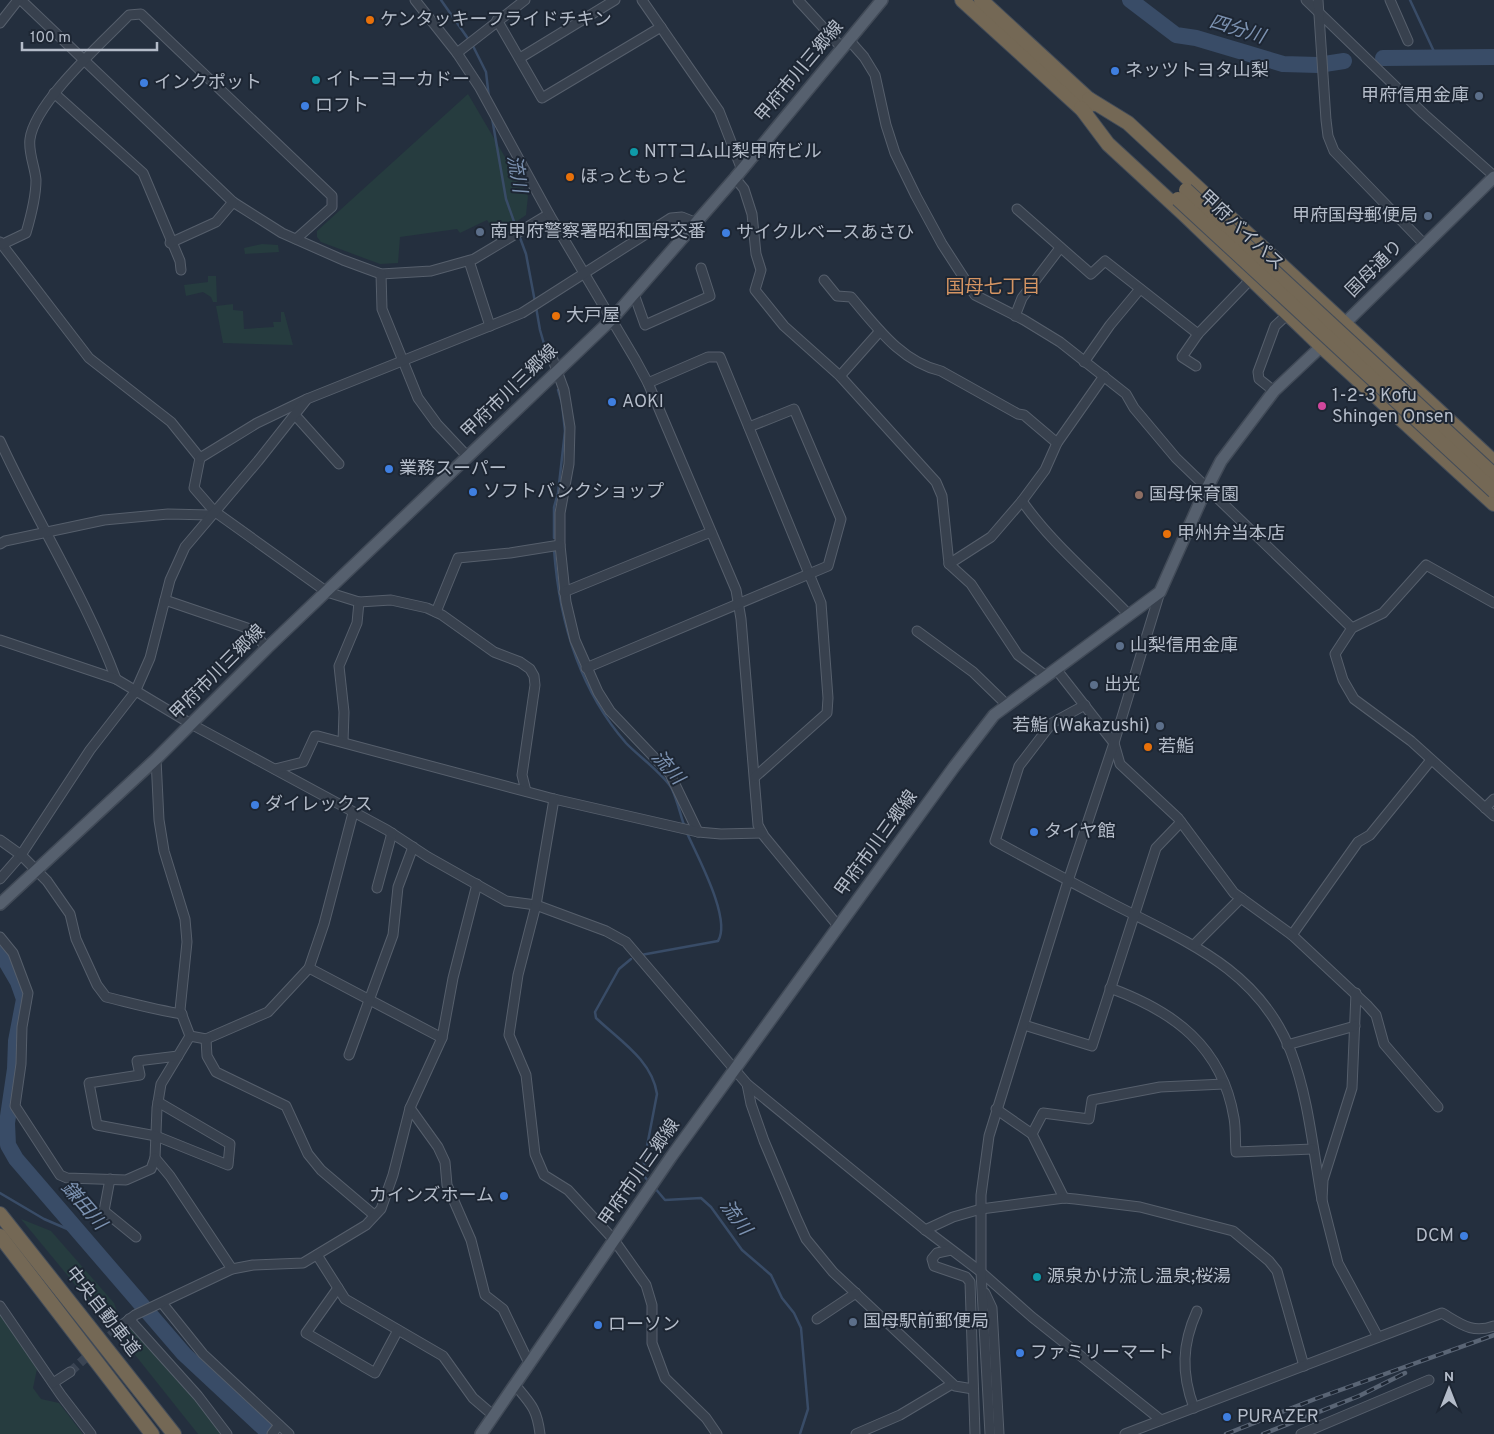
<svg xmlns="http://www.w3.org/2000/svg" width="1494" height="1434" viewBox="0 0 1494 1434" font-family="Overpass,'Noto Sans JP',sans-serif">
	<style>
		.green { fill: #263c3f }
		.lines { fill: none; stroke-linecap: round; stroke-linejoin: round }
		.stream { stroke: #394c67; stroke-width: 2.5 }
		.river { stroke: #394c67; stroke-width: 16 }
		.minor-tunnel { stroke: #3a4453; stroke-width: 9; stroke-dasharray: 9 4.5; stroke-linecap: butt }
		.minor-casing { stroke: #565f6c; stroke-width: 11 }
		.major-casing { stroke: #414a57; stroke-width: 14 }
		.highway-casing { stroke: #434c59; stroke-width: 16 }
		.minor { stroke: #38414e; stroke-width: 9 }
		.major { stroke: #56606e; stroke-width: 11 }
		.highway { stroke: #746855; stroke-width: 14 }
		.rail-casing { stroke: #5a6575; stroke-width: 4.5 }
		.rail { stroke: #1d2633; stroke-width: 2.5; stroke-dasharray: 8; stroke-linecap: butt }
		.highway-bridge-casing { stroke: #434c59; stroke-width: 16; stroke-linecap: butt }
		.highway-bridge { stroke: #746855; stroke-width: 14 }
		.food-dot { fill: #e8710a; stroke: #1d2633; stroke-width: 2 }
		.shop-dot { fill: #3f7fe0; stroke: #1d2633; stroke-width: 2 }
		.culture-dot { fill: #0f9aa8; stroke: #1d2633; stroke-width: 2 }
		.service-dot { fill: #5c6f8a; stroke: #1d2633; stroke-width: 2 }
		.hotel-dot { fill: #d1479c; stroke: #1d2633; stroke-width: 2 }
		.education-dot { fill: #8d6e63; stroke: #1d2633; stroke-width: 2 }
		.labels { text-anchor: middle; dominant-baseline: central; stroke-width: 4; stroke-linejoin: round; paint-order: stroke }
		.poi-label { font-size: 18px; fill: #b4bcc9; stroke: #1d2633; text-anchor: start }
		.street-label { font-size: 18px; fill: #b4bcc9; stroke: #1d2633 }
		.water-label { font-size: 19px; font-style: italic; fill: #7c92b1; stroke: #1d2633 }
		.neighbourhood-label { font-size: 19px; fill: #d59563; stroke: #1d2633 }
	</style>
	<rect width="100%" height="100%" fill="#242f3e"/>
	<g class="green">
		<path d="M468 94 528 196 526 215 497 235 487 220 460 233 457 229 400 237 398 263 380 264 321 242 317 237V231Z"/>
		<path d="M262 244 278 245 279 252 245 254 244 248Z"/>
		<path d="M208 276H216L217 302H213L211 297 203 292 186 296 184 285 208 282Z"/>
		<path d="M233 304V310L243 311 244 329 274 327 273 322H281V312H284L293 345 223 343 216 306Z"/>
		<path d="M21 1219 51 1231 114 1303 117 1311 113 1319 106 1322Z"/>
		<path d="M0 1314 37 1369 33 1388 41 1399 59 1403 83 1434H0Z"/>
		<path d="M133 1328 194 1395 222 1434H198L120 1336Z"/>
	</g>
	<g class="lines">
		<g class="stream">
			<path d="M441 0 469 40"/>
			<path d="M1410 0 1437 58"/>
			<path d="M472 44 486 72 489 98"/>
			<path d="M492 118 506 199 517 230"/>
			<path d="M519 235 526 254 535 302"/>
			<path d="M536 307 540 330 549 361"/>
			<path d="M554 538V507L558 493 565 431 562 403 558 390"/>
			<path d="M554 549C559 620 578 688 626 743 637 755 665 775 672 789 677 800 680 813 684 825"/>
			<path d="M641 955 718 941C732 919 697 856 687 833"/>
			<path d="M631 959 619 969 595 1012 596 1018C619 1040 652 1060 657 1094L644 1162V1176L650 1183"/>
			<path d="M654 1187 665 1200 701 1198 711 1207 742 1250 771 1275 782 1298 794 1313 801 1328 808 1409 800 1434"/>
			<path d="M0 1193 44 1219 79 1234"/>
		</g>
		<g class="river">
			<path d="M1130 0 1176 35 1196 38 1283 64 1318 65 1344 61"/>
			<path d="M1383 58 1494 57"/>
			<path d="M0 951 18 982 24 999 16 1041 15 1069 7 1123 8 1145 16 1159 184 1354 270 1434"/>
		</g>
		<path class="minor-tunnel" d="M70 1372 122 1325"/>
		<defs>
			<g id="minor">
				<path d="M21 0 233 202 282 233 343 260 381 274 431 271 474 259 549 214"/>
				<path d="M415 0 457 53 480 88 549 214 635 359 648 383 736 590 741 619 758 825 764 836 839 927"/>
				<path d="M642 0 719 111 742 170"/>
				<path d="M798 0 842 48"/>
				<path d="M1306 0 1424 114 1494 176"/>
				<path d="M1318 0 1326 120 1328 136 1334 151 1425 245"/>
				<path d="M1390 0 1408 41"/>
				<path d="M497 20 542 98 661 27"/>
				<path d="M0 23 18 0"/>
				<path d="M849 40 864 57 875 75 886 125 895 153 916 196 942 244 975 295 1024 320 1060 342 1126 394 1134 408 1176 458 1352 628"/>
				<path d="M457 53 525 0"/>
				<path d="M520 58 615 0"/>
				<path d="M54 93 143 173 180 261 181 270"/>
				<path d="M735 178 744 189 752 214 756 254 761 270 755 290 784 326 840 376 936 482 942 496 949 564 971 584 1018 655 1046 676"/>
				<path d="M1017 209 1091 274 1105 261 1198 334"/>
				<path d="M0 242 89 358 171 422 200 458 194 488 214 511 327 592 359 602 391 600 427 608 442 615 494 652 520 662 530 669 534 676 535 685 522 775 526 791"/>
				<path d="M170 243 216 222 233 202"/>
				<path d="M3 244 26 233C31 216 36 197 36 180 35 167 28 152 30 139 35 102 102 43 129 15L141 14 332 196V207L296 239"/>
				<path d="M469 261 490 326"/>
				<path d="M381 274 382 309 418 398 437 424 468 457"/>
				<path d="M824 280 837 296 851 297C876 326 901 362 941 371L1018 414 1024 415 1057 443"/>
				<path d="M634 294 645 325 710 296 701 268"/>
				<path d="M1015 316 1022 298 1060 248"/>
				<path d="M553 360 564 390 570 427 569 464 560 513V545L566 602 575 640 598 692 610 711 670 774 698 832"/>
				<path d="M1084 362 1110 325 1140 289"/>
				<path d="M1196 366 1182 357 1198 334 1251 279"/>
				<path d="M840 376 880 331"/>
				<path d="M1104 376 1057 443 1045 470 1022 501C1052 544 1093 577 1129 615"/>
				<path d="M648 383 708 357H720L821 603 828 698 827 713 755 777"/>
				<path d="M1274 391 1259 379 1258 372 1275 326 1289 313"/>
				<path d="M295 415 339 464"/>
				<path d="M0 441C37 522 85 596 116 679"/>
				<path d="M200 458 257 423 307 399"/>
				<path d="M0 544 5 541 104 520 168 514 211 515"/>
				<path d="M949 564 991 537 1022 501"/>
				<path d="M564 592 711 532"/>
				<path d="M165 600 250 629 267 648"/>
				<path d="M1494 603 1426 565 1383 613 1352 628 1335 654 1343 680 1354 699 1411 741 1494 816"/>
				<path d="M436 612 458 558 510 553 560 545"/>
				<path d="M917 631 973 672 1007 705"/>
				<path d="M0 640 116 679 191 724 387 830 428 857 506 901 536 905 606 931 626 942 747 1084 923 1228 981 1272 1032 1317 1161 1420"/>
				<path d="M586 668 828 566 841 519 794 409 749 427"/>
				<path d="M1056 669 1114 743 1120 764 1178 818 1234 893 1292 935 1367 1005 1376 1015 1384 1044 1438 1107"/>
				<path d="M1085 705 1052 723 1019 766 995 841C1035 863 1075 884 1115 905 1187 942 1259 970 1291 1052 1309 1099 1313 1151 1322 1200"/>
				<path d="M343 742 344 712 339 666 357 623 359 602"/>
				<path d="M156 759 159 820 164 851 185 919 187 942 180 1010 190 1036 161 1084 157 1108 155 1158 170 1176 232 1269"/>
				<path d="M275 769 303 762 315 736H318L554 799 698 832 721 834 762 833"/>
				<path d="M554 799 536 905 518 975 509 1035 526 1075 535 1154 544 1175 568 1190 614 1240 646 1285 652 1305V1343L665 1378 706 1418 717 1434"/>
				<path d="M1485 808 1494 799"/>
				<path d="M0 840 21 855 0 879"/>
				<path d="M377 888 392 833"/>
				<path d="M1292 935 1358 842 1370 835 1431 760"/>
				<path d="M0 937 13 953 28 993 22 1027 21 1064 15 1106 60 1175 67 1178 126 1180 151 1169 155 1158"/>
				<path d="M1194 945 1241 898"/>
				<path d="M309 968 442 1038"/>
				<path d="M1110 988C1173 1011 1222 1046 1234 1118 1236 1129 1235 1141 1236 1152L1313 1149"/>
				<path d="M1356 993 1352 1088 1323 1180 1322 1200 1338 1263 1378 1337"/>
				<path d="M182 1014C156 1010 131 1003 106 997L97 985 76 939 70 914 47 881 21 855 90 750 135 692 150 658 170 580 185 547 258 461 307 399 522 313 671 218 682 217 697 223"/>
				<path d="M1024 1025 1092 1046 1156 848 1181 822"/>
				<path d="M190 1036 206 1039 268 1012 309 968 324 924 353 813"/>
				<path d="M206 1039 207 1056 216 1072 286 1106 308 1154 321 1170 374 1215"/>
				<path d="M1287 1045 1355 1026"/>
				<path d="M349 1055 393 935 398 887 413 847"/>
				<path d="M747 1084 751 1104 764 1141 796 1217 806 1239 833 1272 955 1386 973 1389"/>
				<path d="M158 1102 230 1144 228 1165 156 1136 97 1125 89 1083 140 1075 137 1061 178 1056"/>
				<path d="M410 1108 438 1147 445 1162 447 1185 471 1240 485 1295 503 1309 529 1363"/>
				<path d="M996 1109 1032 1134 1064 1198"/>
				<path d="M1032 1134 1043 1113 1089 1119 1092 1100 1160 1087 1224 1084"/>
				<path d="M110 1179 104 1211 136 1237"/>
				<path d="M925 1230 953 1217 981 1209 1064 1198 1075 1199 1140 1207 1233 1231 1269 1261 1277 1271 1304 1366"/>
				<path d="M951 1250 937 1253 932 1259 934 1266 966 1277 970 1282 975 1434"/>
				<path d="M317 1255 345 1299 443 1356 473 1398 494 1416"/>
				<path d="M338 1288 306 1333 375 1373 398 1330"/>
				<path d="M985 1293 992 1308 999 1434"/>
				<path d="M162 1303 203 1354 289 1434"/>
				<path d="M0 1306 61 1395 91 1434"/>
				<path d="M129 1319 198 1396 227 1434"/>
				<path d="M817 1319 856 1293"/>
				<path d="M122 1325 135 1315 232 1269 253 1265 303 1263 366 1225 381 1209 393 1175 410 1108 442 1038 453 978 477 884"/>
				<path d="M53 1383 70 1372"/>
				<path d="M515 1385C531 1404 537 1409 540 1434"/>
				<path d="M1194 1408C1181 1373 1182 1344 1197 1311"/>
				<path d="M272 1434 279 1425"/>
				<path d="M856 1434 900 1415 952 1384"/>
				<path d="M990 1434 981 1272V1195L989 1136 1068 881 1114 743 1160 592"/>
				<path d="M1125 1434 1442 1313C1461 1324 1472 1334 1494 1326"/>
				<path d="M1301 1434 1429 1380"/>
			</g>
			<g id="major">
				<path d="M1338 330 1494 177"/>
				<path d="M0 904 156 759 267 648 612 319 735 178 882 0"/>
				<path d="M481 1434 671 1157 954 767 994 715 1160 592 1201 500 1221 461 1274 391 1327 341"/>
			</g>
			<g id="highway">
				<path d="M962 0 1086 113"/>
				<path d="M981 0 1094 104"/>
				<path d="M1089 99 1128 123 1494 462"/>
				<path d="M1081 108 1108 144 1185 215 1321 346 1494 504"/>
				<path d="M0 1214 174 1434"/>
				<path d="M0 1236 152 1434"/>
			</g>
		</defs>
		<use href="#minor" class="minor-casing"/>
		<use href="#major" class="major-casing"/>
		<use href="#highway" class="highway-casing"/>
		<use href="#minor" class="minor"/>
		<use href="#major" class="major"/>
		<use href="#highway" class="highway"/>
		<defs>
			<g id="rail">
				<path d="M1226 1434 1315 1399 1494 1335"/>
				<path d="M1263 1434 1359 1396 1405 1373"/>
			</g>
		</defs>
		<use href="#rail" class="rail-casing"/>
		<use href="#rail" class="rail"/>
		<defs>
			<g id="highway-bridge">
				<path d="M1186 190 1494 475"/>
				<path d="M1178 199 1494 491"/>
			</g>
		</defs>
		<use href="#highway-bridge" class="highway-bridge-casing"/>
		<use href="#highway-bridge" class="highway-bridge"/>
	</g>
	<g class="food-dot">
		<circle cx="370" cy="20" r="5"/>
		<circle cx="570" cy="177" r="5"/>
		<circle cx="556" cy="316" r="5"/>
		<circle cx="1167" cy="534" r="5"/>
		<circle cx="1148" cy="747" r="5"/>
	</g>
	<g class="shop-dot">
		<circle cx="1115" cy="71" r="5"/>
		<circle cx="144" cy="83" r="5"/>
		<circle cx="305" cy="106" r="5"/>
		<circle cx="726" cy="233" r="5"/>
		<circle cx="612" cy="402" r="5"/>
		<circle cx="389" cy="469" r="5"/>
		<circle cx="473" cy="492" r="5"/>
		<circle cx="255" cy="805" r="5"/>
		<circle cx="1034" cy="832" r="5"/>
		<circle cx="504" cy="1196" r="5"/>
		<circle cx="1464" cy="1236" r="5"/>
		<circle cx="598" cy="1325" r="5"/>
		<circle cx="1020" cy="1353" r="5"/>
		<circle cx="1227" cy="1417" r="5"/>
	</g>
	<g class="culture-dot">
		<circle cx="316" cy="80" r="5"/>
		<circle cx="634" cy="152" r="5"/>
		<circle cx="1037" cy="1277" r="5"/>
	</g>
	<g class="service-dot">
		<circle cx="1479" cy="96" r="5"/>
		<circle cx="1428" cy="216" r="5"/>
		<circle cx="480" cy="232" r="5"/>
		<circle cx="1120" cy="646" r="5"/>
		<circle cx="1094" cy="685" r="5"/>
		<circle cx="1160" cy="726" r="5"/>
		<circle cx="853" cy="1322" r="5"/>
	</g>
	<circle class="hotel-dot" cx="1322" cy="406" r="5"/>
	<circle class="education-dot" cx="1139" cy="495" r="5"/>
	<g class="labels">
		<g class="poi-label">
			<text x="380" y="20">ケンタッキーフライドチキン</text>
			<text x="1125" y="71">ネッツトヨタ山梨</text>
			<text x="326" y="80">イトーヨーカドー</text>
			<text x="154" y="83">インクポット</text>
			<text x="1469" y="96" text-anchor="end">甲府信用金庫</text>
			<text x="315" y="106">ロフト</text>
			<text x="644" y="152">NTTコム山梨甲府ビル</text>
			<text x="580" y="177">ほっともっと</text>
			<text x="1418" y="216" text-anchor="end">甲府国母郵便局</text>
			<text x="490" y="232">南甲府警察署昭和国母交番</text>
			<text x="736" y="233">サイクルベースあさひ</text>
			<text x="566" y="316">大戸屋</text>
			<text x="1332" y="396">1-2-3 Kofu<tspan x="1332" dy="21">Shingen Onsen</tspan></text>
			<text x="622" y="402">AOKI</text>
			<text x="399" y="469">業務スーパー</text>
			<text x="483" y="492">ソフトバンクショップ</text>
			<text x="1149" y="495">国母保育園</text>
			<text x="1177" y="534">甲州弁当本店</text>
			<text x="1130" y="646">山梨信用金庫</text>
			<text x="1104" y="685">出光</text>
			<text x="1150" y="726" text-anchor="end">若鮨 (Wakazushi)</text>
			<text x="1158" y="747">若鮨</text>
			<text x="265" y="805">ダイレックス</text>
			<text x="1044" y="832">タイヤ館</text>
			<text x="494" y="1196" text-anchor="end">カインズホーム</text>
			<text x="1454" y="1236" text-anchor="end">DCM</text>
			<text x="1047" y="1277">源泉かけ流し温泉;桜湯</text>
			<text x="863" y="1322">国母駅前郵便局</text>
			<text x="608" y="1325">ローソン</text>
			<text x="1030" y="1353">ファミリーマート</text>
			<text x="1237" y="1417">PURAZER</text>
		</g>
		<g class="street-label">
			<text transform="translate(800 72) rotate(-50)">甲府市川三郷線</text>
			<text transform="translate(1241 231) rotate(43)">甲府バイパス</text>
			<text transform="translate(1375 269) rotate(-45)">国母通り</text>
			<text transform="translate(510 392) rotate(-44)">甲府市川三郷線</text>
			<text transform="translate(218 673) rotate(-45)">甲府市川三郷線</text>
			<text transform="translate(877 844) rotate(-54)">甲府市川三郷線</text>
			<text transform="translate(640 1173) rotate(-55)">甲府市川三郷線</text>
			<text transform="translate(102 1312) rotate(52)">中央自動車道</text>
		</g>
		<g class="water-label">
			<text transform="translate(1237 30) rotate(17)">四分川</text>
			<text transform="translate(516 174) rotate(80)">流川</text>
			<text transform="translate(667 768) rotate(49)">流川</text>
			<text transform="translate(83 1206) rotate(49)">鎌田川</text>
			<text transform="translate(735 1218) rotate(53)">流川</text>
		</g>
		<g class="neighbourhood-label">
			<text x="993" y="288">国母七丁目</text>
		</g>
	</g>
	<g transform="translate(1449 1389)" stroke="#1d2633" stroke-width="4" paint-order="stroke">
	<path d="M0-4L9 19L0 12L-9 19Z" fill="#b4bcc9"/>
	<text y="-8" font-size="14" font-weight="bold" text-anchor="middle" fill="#b4bcc9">N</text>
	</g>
	<path d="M22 42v8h135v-8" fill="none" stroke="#b4bcc9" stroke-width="2.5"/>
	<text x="30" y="42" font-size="15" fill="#b4bcc9" stroke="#1d2633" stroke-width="4" paint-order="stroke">100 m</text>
</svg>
